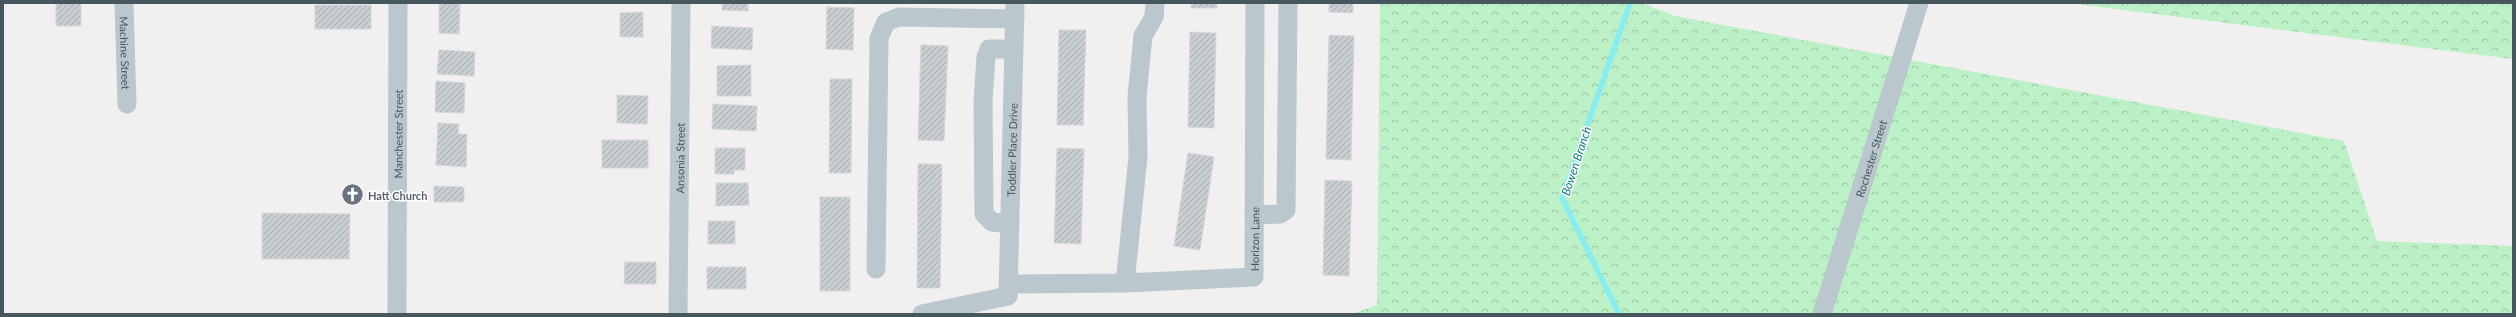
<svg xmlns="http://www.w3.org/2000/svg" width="2516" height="317" viewBox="0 0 2516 317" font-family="Lato,sans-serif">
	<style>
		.forest { fill: url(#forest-crowns) }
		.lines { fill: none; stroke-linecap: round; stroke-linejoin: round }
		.stream { stroke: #87edf0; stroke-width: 5.5 }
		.building { fill: url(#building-hatch); stroke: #d3d7db }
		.minor { stroke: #bac7cd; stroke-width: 19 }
		.labels { text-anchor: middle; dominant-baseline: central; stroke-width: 3; stroke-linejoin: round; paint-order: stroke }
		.street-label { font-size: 11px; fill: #46575e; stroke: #fff }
		.worship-label { font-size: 11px; font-weight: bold; fill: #5b616d; stroke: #fff; text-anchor: start }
		.water-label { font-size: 12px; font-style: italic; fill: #097e81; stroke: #fff }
	</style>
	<defs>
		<pattern id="forest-crowns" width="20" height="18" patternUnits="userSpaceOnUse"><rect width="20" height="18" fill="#bcf1c7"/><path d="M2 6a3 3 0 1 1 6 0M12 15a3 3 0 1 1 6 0" fill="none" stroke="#9bc6a5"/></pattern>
		<pattern id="building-hatch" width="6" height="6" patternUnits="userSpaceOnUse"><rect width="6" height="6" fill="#c9ced2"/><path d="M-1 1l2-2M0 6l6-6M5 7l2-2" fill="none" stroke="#a5aaae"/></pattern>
	</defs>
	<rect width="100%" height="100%" fill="#f2eff0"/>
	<g class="forest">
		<path d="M1380 3H1642L1675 16 2344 141 2377 241 2513 246V314H1352L1377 305Z"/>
		<path d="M2068 3H2513V59Z"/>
	</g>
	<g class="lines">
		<path class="stream" d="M1619 314 1562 198 1630 3"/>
	</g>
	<g class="building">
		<rect x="56" y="3" width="25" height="23"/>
		<path d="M439 3 460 4 459 34 439 33Z"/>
		<path d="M722 3H748V11L722 10Z"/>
		<rect x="1191" y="3" width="26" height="5"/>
		<path d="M1329 3H1353V13L1329 12Z"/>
		<rect x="315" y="5" width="56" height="24"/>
		<path d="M827 7 854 8 853 50 826 49Z"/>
		<path d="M643 12V37H620V13Z"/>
		<path d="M712 26 753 28 752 50 711 48Z"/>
		<path d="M1059 30H1086L1083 125H1057Z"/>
		<path d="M1190 32 1216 33 1214 128 1188 127Z"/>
		<path d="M1329 35 1354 36 1351 160 1326 159Z"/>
		<path d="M921 45 948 46 944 141 918 140Z"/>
		<path d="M439 50 475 52 474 76 437 74Z"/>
		<path d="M751 65V96H717V66Z"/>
		<path d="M830 79H852L851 173H829Z"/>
		<path d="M436 81 465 83 464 113 435 112Z"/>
		<path d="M617 95 648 96 647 124 617 123Z"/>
		<path d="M713 104 757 106 756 131 712 129Z"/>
		<path d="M438 123 459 124 458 134H467L466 167 436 165Z"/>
		<rect x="602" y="140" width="46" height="28"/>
		<path d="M715 148H745V170H734V174H715Z"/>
		<path d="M1057 148 1084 149 1081 244 1054 243Z"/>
		<path d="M1188 153 1214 157 1200 250 1174 246Z"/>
		<path d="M918 164H942L940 288H917Z"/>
		<path d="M1325 180 1352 181 1349 276 1323 275Z"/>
		<path d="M716 183H748L749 205 716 206Z"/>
		<path d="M434 186 464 187V202H434Z"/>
		<rect x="820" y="197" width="30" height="94"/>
		<path d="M262 213 350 214 349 259H262Z"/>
		<rect x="708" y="221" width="27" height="23"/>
		<path d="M625 262H656V284H624Z"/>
		<rect x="707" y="267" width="39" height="22"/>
	</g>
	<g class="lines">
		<g class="minor">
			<path id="s1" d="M124 3 127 104"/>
			<path d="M1254 215 1280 214 1286 210 1288 3"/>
			<path d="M1010 224 992 222 984 214 983 101 986 57 989 49H1014"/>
			<path d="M876 269 879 38 886 22 899 17 1015 19"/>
			<path d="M1125 283 1138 157 1137 97 1143 36 1154 17 1155 3"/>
			<path id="s2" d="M1008 284 1125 283 1254 277 1255 3"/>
			<path id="s3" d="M397 314 398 3"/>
			<path id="s4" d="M678 314 681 3"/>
			<path id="s5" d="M922 314 1008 296 1015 3"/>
			<path id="s6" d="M1822 314 1919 3"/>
		</g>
	</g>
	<defs>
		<symbol id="church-disc" viewBox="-11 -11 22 22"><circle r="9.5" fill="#6b7280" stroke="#fff"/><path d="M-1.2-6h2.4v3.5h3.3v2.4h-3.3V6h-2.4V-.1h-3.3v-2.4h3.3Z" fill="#fff"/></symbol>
	</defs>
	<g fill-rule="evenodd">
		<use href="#church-disc" x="340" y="182" width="25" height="25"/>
	</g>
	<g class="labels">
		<g class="street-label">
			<text stroke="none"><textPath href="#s1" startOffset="50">Machine Street</textPath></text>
			<text stroke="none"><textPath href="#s3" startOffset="180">Manchester Street</textPath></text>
			<text stroke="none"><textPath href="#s5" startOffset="234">Toddler Place Drive</textPath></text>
			<text stroke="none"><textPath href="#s4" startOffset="156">Ansonia Street</textPath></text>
			<text stroke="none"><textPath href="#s6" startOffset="163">Rochester Street</textPath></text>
			<text stroke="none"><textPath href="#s2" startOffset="284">Horizon Lane</textPath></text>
		</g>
		<g class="worship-label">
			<text x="368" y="195">Hatt Church</text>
		</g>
		<g class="water-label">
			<text transform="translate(1576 161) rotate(-72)">Bowen Branch</text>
		</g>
	</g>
	<rect width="2516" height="317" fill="none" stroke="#46575e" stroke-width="8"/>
</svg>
